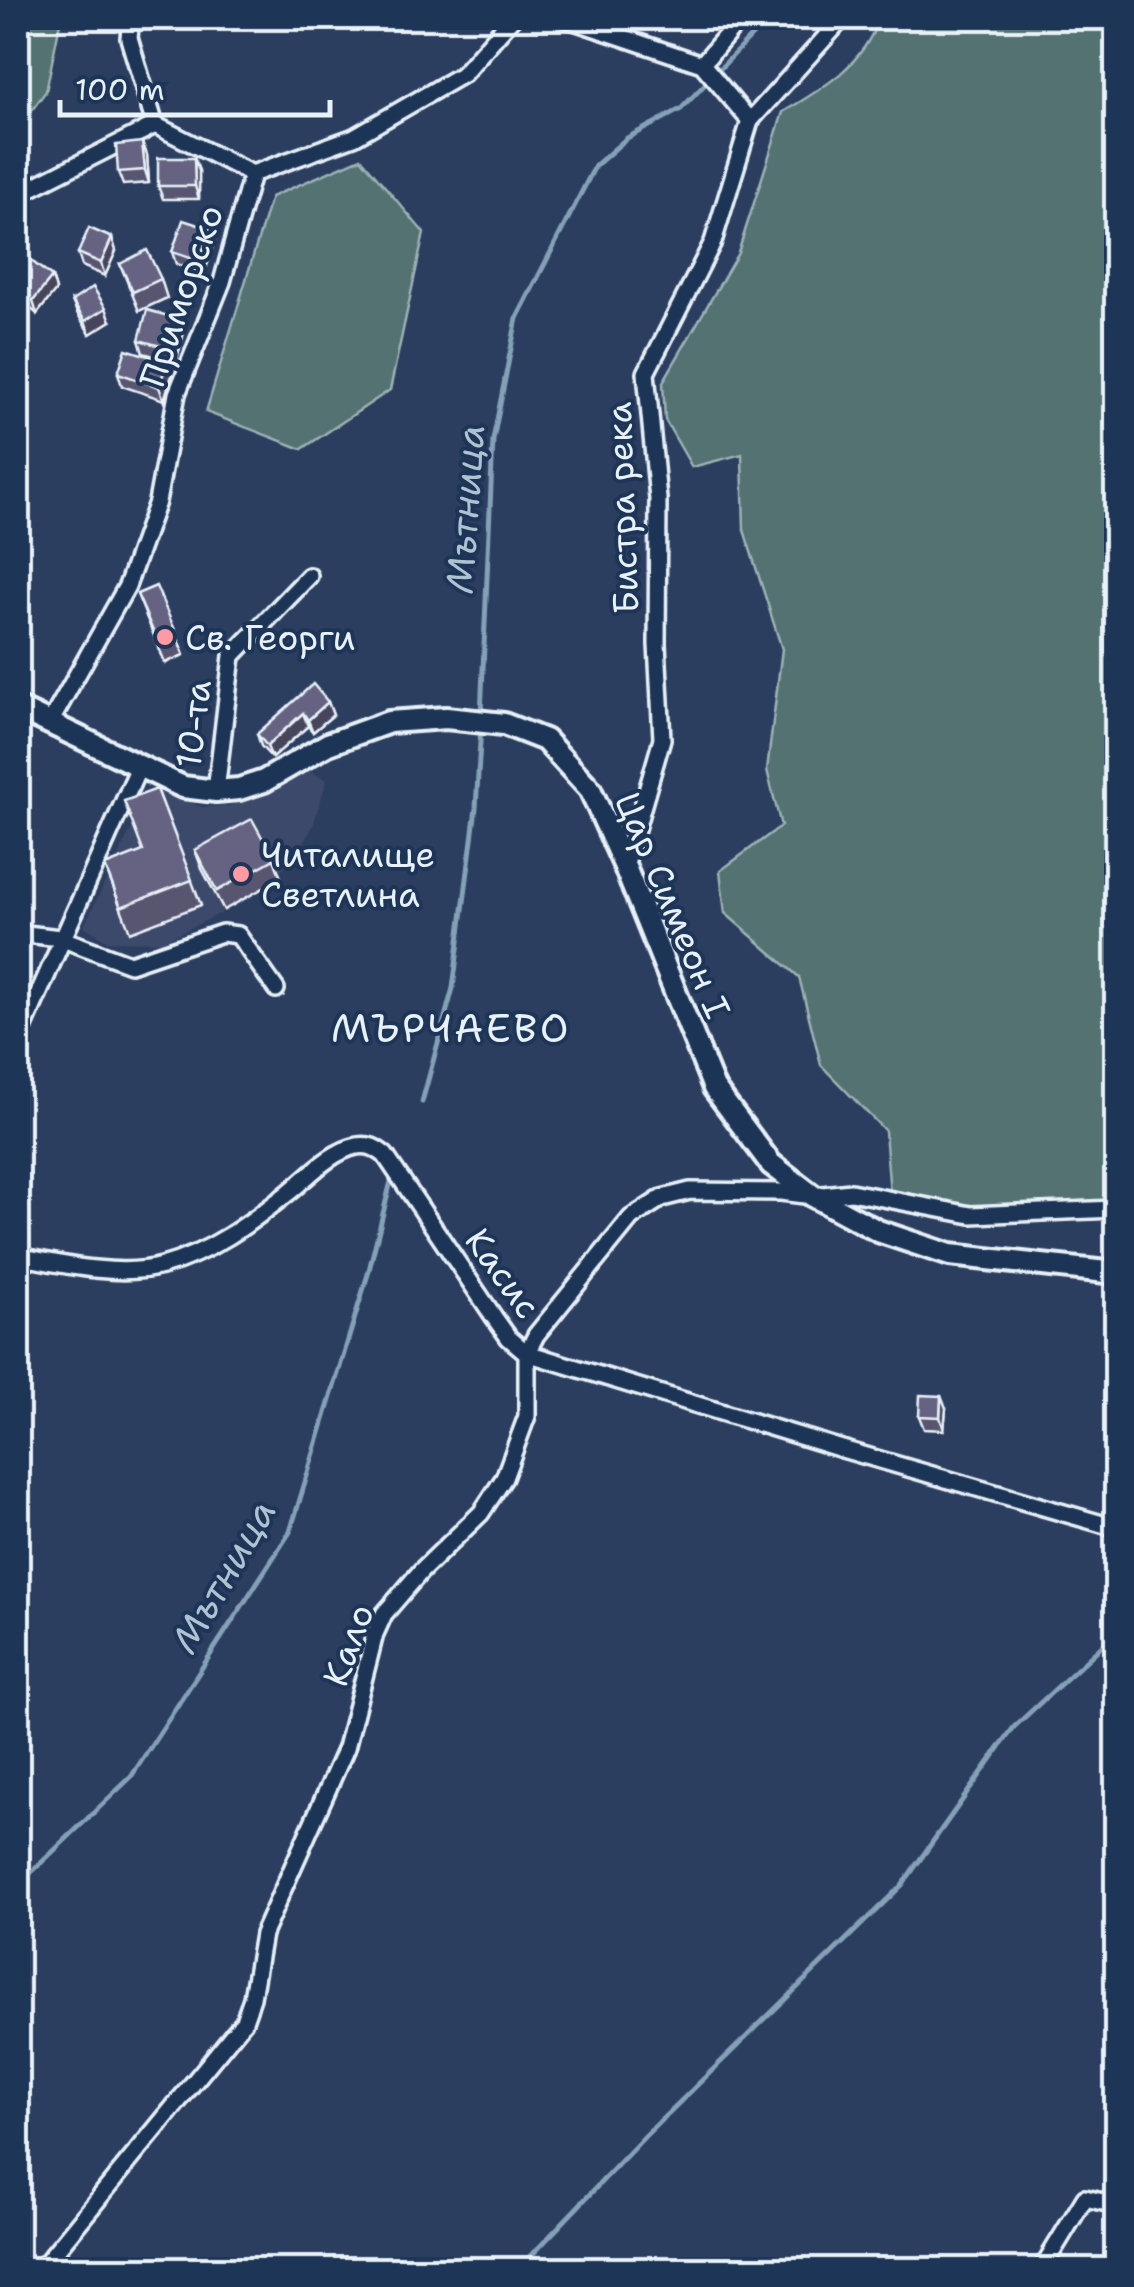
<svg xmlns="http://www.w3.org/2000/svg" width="1134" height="2287" viewBox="0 0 1134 2287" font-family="'Shantell Sans',sans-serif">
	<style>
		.built { fill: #3d496a }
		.green { fill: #527271; stroke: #9db2b4; stroke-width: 2.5 }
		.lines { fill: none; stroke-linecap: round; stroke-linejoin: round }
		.stream { stroke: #84a1b6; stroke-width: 5 }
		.minor-casing { stroke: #e8f1f8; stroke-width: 22 }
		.tertiary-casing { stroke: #e8f1f8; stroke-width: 28 }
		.minor { stroke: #1d3557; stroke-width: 15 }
		.tertiary { stroke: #1d3557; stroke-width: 20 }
		.wall { fill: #585570; stroke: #e8f1f8; stroke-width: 2.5 }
		.shaded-wall { fill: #47455b; stroke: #e8f1f8; stroke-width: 2.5 }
		.building { fill: #666382; stroke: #e8f1f8; stroke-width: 2.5 }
		.poi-dot { fill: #ff9aa2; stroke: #1d3557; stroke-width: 4 }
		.labels { text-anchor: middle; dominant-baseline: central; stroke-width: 8; stroke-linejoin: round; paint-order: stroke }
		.street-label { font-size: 35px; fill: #e8f1f8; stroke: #1d3557 }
		.poi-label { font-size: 35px; fill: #e8f1f8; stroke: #1d3557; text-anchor: start }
		.water-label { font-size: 38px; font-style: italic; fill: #aec2d2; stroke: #1d3557 }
		.quarter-label { font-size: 40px; letter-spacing: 2.5px; fill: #e8f1f8; stroke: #1d3557 }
	</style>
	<rect width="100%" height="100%" fill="#2c3e60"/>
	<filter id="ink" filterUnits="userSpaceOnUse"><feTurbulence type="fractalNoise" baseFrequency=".01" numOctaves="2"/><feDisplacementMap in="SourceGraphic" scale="20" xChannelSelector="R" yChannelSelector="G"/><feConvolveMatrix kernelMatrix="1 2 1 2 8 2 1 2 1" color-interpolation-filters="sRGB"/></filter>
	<g filter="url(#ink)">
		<path class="built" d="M307 770 327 780 312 828 293 858 251 898 162 942 108 941 84 926 151 789 202 807 229 806 274 789Z"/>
		<g class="green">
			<path d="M18 18H61L46 91 18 129Z"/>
			<path d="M879 18H1116V1198L1039 1212 891 1207 885 1131 821 1065 799 977 725 913 720 871 781 826 767 770 782 649 744 530 742 454 692 467 665 420 663 382 738 253 783 112C824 88 863 65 879 18Z"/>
			<path d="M361 158 424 233 390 390 302 449 206 412 271 197Z"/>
		</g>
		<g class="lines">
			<g class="stream">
				<path d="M481 715 493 440 517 318 595 166 627 138 681 109 769 18"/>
				<path d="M422 1102 453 988 476 808 481 726"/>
				<path d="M18 1885 131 1777 290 1532 368 1274 391 1181"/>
				<path d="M522 2270 530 2257 646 2135 902 1885 1014 1727 1116 1633"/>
			</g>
			<defs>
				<g id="minor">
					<path d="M131 18 129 38 155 125 252 174"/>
					<path d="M565 18 702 64 750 121"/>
					<path d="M702 64 741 18"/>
					<path d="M18 198 27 190 155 125"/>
					<path d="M51 721 127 586 157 502 177 394 222 282 252 174 354 137 463 74 512 18"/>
					<path d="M216 791 232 656 309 576"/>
					<path d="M625 867 662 739 657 644 658 499 646 373 713 242 750 121 843 18"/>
					<path d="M18 933 60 938 130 964 222 933 238 935 276 989"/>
					<path d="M18 1040 139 767"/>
					<path d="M18 1256C60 1264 120 1278 162 1266 210 1253 249 1224 288 1193 308 1177 331 1151 357 1146 370 1144 376 1148 385 1155L494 1317 509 1338 527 1353 842 1449 1116 1528"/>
					<path d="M40 2270 244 2021 252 1998 263 1934 346 1748 375 1634 384 1614 422 1570 481 1513 504 1478 527 1416V1353L536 1335 631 1218 662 1198 690 1191 781 1192 813 1196 851 1192 971 1215 1116 1209"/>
					<path d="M1041 2270 1085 2198 1116 2205"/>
				</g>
				<path id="tertiary" d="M18 708 183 787 216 791 239 789 264 781 328 744 389 722 446 718 504 724 545 740 590 789 625 867 714 1088 771 1164 813 1196 878 1231 950 1255 1116 1273"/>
			</defs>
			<use href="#minor" class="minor-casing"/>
			<use href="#tertiary" class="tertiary-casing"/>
			<use href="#minor" class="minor"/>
			<use href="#tertiary" class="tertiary"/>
		</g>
		<g class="wall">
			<path d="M142 142 147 155 149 183 123 185 118 172Z"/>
			<path d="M194 158 199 171V199H163L158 186Z"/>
			<path d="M112 238 116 251 105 276 82 266 78 253Z"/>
			<path d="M215 242 204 274 176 264 172 252Z"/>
			<path d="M18 255 52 277 56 290 37 314 18 298Z"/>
			<path d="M120 264 161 279 167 298 139 311Z"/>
			<path d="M72 301 111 321 90 334 77 313Z"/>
			<path d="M179 319 184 332 176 362 143 353 139 340Z"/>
			<path d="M167 362 172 375 164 400 122 386 118 373Z"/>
			<path d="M137 594 175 630 184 655 165 663Z"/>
			<path d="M328 702 333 715 313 732 308 726 272 758 261 746 257 734Z"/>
			<path d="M157 789 201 905 130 932 105 866 143 852Z"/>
			<path d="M195 850 274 859 281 878 224 910 202 869Z"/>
			<path d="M946 1408 944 1430 924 1429 919 1416Z"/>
		</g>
		<g class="shaded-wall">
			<path d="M142 142 147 155 149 183 145 170Z"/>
			<path d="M194 158 199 171V199L195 186Z"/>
			<path d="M211 229 215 242 204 274 199 261Z"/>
			<path d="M112 238 116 251 105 276 101 263Z"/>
			<path d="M52 277 56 290 37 314 33 301Z"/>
			<path d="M106 308 111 321 90 334 85 321Z"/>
			<path d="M179 319 184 332 176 362 171 349Z"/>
			<path d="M167 362 172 375 164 400 159 387Z"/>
			<path d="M328 702 333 715 313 732 308 720Z"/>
			<path d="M303 713 308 726 272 758 267 746Z"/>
			<path d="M941 1396 946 1408 944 1430 940 1417Z"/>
		</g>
		<g class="building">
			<path d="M142 142 145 170 118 172 116 145Z"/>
			<path d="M158 158H194L195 186H158Z"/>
			<path d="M183 220 211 229 199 261 172 252Z"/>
			<path d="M89 228 112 238 101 263 78 253Z"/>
			<path d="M147 250 161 279 133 292 120 264Z"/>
			<path d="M20 252 52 277 33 301 18 289V255Z"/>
			<path d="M93 287 106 308 85 321 72 301Z"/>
			<path d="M147 310 179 319 171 349 139 340Z"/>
			<path d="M126 349 167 362 159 387 118 373Z"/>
			<path d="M156 586 175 630 156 638 137 594Z"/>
			<path d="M313 684 328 702 308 720 303 713 267 746 257 734Z"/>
			<path d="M157 789 192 880 121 907 105 866 143 851 124 801Z"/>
			<path d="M252 819 274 859 217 891 195 850Z"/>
			<path d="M920 1395 941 1396 940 1417 919 1416Z"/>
		</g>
	</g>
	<g class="poi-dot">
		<circle cx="165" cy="637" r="10"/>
		<circle cx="241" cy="874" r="10"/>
	</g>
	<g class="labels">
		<g class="street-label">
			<text transform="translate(181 296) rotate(-71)">Приморско</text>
			<text transform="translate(622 508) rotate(-92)">Бистра река</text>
			<text transform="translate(193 724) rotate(-83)">10-та</text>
			<text transform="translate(673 905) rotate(67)">Цар Симеон I</text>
			<text transform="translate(503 1273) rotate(54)">Касис</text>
			<text transform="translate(348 1645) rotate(-70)">Кало</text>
		</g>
		<g class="poi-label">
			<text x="185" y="637">Св. Георги</text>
			<text x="261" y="854">Читалище<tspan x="261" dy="40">Светлина</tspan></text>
		</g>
		<g class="water-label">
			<text transform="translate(465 509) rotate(-86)">Мътница</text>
			<text transform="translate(223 1576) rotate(-60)">Мътница</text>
		</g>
		<g class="quarter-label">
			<text x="451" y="1028">МЪРЧАЕВО</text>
		</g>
	</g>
	<rect width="1134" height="2287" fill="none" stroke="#1d3557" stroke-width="60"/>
	<rect x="30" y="30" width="1074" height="2227" fill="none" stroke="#e8f1f8" stroke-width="4" filter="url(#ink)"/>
	<path d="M60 100v15h270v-15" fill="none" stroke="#e8f1f8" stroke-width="5"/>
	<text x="75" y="100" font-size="30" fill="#e8f1f8" stroke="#1d3557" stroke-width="8" paint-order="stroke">100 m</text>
</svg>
